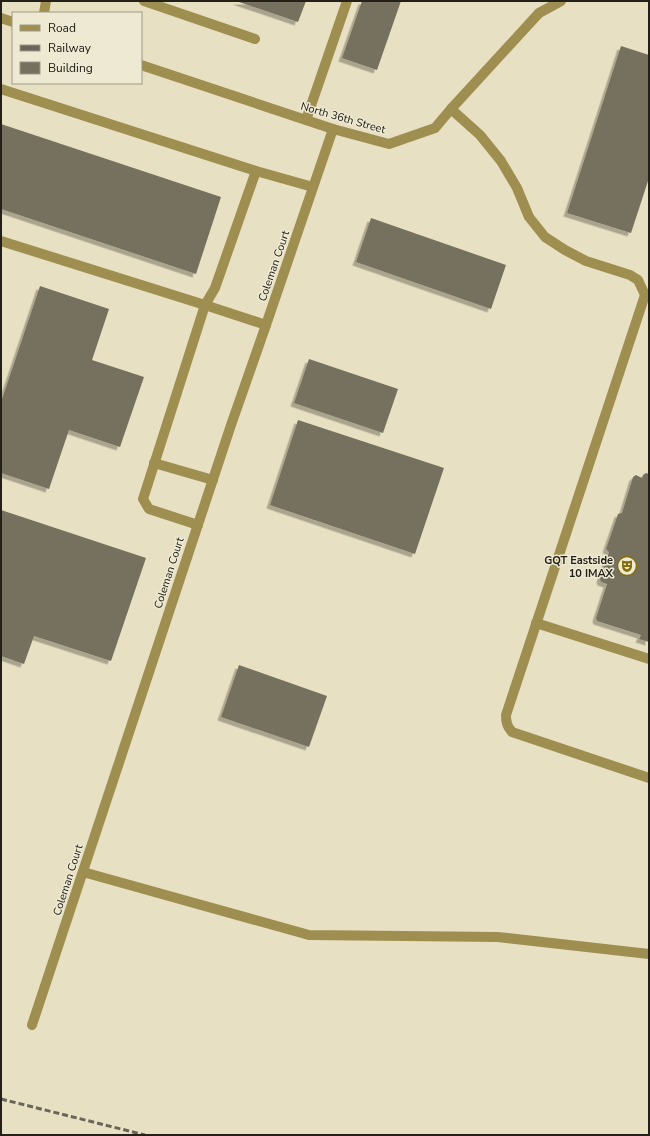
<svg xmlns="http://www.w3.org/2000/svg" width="650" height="1136" viewBox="0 0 650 1136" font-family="'Nunito Sans',sans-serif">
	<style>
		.built { fill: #e8e0c2; fill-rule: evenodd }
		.building { fill: #76715e; filter: url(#shadow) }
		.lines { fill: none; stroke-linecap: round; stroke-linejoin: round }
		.minor { stroke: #9e8e50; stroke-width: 10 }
		.rail { stroke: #696659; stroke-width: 3; stroke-dasharray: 6 3; stroke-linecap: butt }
		.labels { text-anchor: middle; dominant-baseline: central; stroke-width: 3; stroke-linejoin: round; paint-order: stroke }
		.street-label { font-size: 11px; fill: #222017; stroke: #eee9d3 }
		.poi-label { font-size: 11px; font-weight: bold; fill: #222017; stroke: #eee9d3; text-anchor: end }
	</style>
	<defs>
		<filter id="shadow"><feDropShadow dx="-3.5" dy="3.5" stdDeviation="0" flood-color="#0004"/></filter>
	</defs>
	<rect width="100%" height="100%" fill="#eee9d3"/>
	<path class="built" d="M1 1H649V1135H1ZM13 13H141V83H13Z"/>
	<g class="building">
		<path d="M236 1H306L298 22Z"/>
		<path d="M362 1H401L377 70 342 58Z"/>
		<path d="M621 46 649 55V178L631 233 567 213Z"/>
		<path d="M1 124 221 197 196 274 1 209Z"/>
		<path d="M371 218 506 265 491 309 356 262Z"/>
		<path d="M40 286 109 309 92 360 144 377 120 447 69 430 49 489 1 473V402Z"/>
		<path d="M309 359 398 389 383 433 294 403Z"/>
		<path d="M298 420 444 468 415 554 270 505Z"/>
		<path d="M646 473 649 474V642L639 639 641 635 597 621 596 618 607 584 601 582 600 579 609 552 606 549 618 514 622 513 633 477 636 475 642 478 643 475Z"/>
		<path d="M1 510 146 558 111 661 34 636 24 664 1 656Z"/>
		<path d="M239 665 327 696 309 747 221 717Z"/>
	</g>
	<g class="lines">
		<g class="minor">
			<path d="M144 1 255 39"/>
			<path d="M44 13 46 1"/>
			<path d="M1 18 13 22"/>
			<path d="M141 65 333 129 389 144 435 128 451 109 539 13 561 1"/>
			<path d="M1 89 256 171 313 187"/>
			<path d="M451 109 480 135 501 161 517 188 529 217 545 237 565 250 586 261 630 275 638 280 645 295 649 296"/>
			<path d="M306 120 347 1"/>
			<path d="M1 241 205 305 266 325"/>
			<path d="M645 295 506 715C506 723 507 726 512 732L649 778"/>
			<path d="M154 463 213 480"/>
			<path d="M198 525 149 509 143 499 205 305 215 288 256 171"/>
			<path d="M536 623 649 659"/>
			<path d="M83 872 309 935 498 937 649 954"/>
			<path d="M32 1025 231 425 266 325 333 129"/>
		</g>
		<path class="rail" d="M1 1099 145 1135"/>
	</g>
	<defs>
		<symbol id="theatre-ring" viewBox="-11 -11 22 22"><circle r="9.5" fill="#eee9d3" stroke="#836e0b" stroke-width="1.5"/><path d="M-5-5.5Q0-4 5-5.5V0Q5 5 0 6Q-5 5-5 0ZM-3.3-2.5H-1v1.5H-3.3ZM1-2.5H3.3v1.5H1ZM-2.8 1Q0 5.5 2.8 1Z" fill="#836e0b"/></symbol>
	</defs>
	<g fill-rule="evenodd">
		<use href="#theatre-ring" x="616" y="555" width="22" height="22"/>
	</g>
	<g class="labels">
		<g class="street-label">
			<text transform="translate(343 118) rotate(16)">North 36th Street</text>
			<text transform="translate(274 266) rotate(-71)">Coleman Court</text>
			<text transform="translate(169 573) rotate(-72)">Coleman Court</text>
			<text transform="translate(68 880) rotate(-72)">Coleman Court</text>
		</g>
		<g class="poi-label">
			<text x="613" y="560">GQT Eastside<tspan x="613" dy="13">10 IMAX</tspan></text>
		</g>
	</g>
	<rect width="650" height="1136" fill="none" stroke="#222017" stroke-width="4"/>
	<rect x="12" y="12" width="130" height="72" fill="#eee9d3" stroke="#9c9988"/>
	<rect x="20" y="25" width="20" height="6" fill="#9e8e50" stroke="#9c9988"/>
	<text x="48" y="32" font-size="12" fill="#222017">Road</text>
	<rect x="20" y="45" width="20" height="6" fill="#696659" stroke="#9c9988"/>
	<text x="48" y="52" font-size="12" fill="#222017">Railway</text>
	<rect x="20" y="62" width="20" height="12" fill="#76715e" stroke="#9c9988"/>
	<text x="48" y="72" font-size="12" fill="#222017">Building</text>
</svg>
